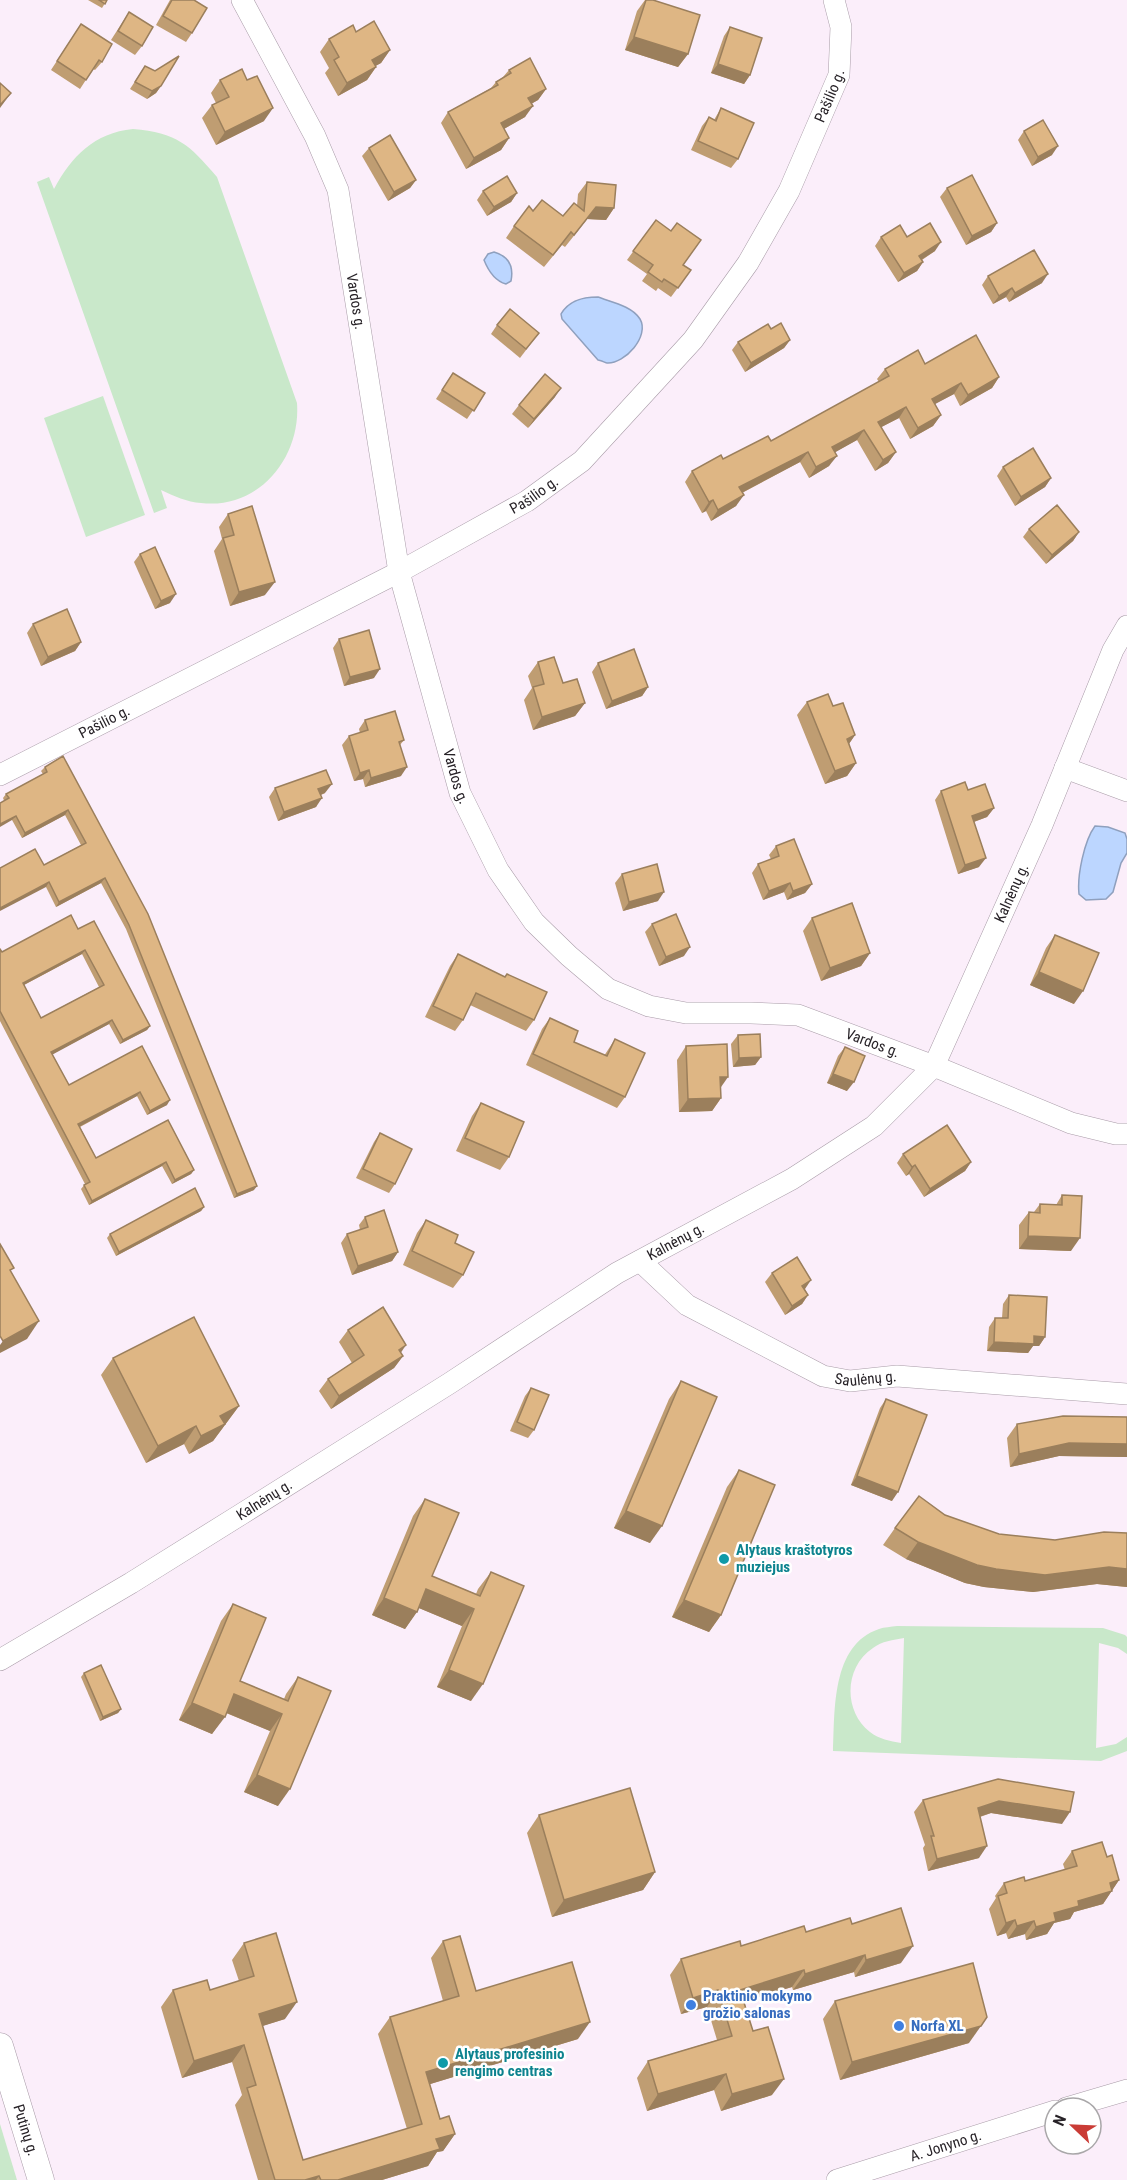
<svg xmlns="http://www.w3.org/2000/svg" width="1127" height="2180" viewBox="0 0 1127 2180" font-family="'Roboto Condensed',sans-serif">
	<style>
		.green { fill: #c9e8ca; fill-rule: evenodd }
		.water { fill: #bcd6ff; stroke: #8fa0be; stroke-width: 1.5 }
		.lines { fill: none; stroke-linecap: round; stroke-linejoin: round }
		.minor-casing { stroke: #a99ca8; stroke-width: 22 }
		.major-casing { stroke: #a99ca8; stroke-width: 27 }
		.minor { stroke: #fff; stroke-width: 21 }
		.major { stroke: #fff; stroke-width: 26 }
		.wall { fill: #bf9d72; fill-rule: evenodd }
		.shaded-wall { fill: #9b7f5c }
		.building { fill: #deb684; stroke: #9b7f5c; stroke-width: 1.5; fill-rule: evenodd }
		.culture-dot { fill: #0f9aa8; stroke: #fff; stroke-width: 2 }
		.shop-dot { fill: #3f7fe0; stroke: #fff; stroke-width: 2 }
		.labels { text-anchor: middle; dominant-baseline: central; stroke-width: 5; stroke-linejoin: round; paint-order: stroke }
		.street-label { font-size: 15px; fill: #272227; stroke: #fff }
		.culture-label { font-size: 15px; font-weight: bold; fill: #0d838f; stroke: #fff; text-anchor: start }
		.shop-label { font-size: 15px; font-weight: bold; fill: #366cbe; stroke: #fff; text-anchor: start }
	</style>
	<rect width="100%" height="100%" fill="#fbeefa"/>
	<g class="green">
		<path d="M133 129C177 133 189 144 217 177L297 403C301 457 259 510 201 503 187 502 174 496 161 490L167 508 154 513 37 182 49 177 54 189C72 156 94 133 133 129Z"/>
		<path d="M103 396 145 515 86 537 44 418Z"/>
		<path d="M897 1626 1103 1628 1125 1635 1127 1637V1654L1118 1648 1099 1643 1096 1748 1116 1744 1127 1737V1751L1101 1761 833 1751C835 1711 831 1645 879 1629 884 1627 891 1627 897 1626ZM904 1638 901 1743C890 1741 879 1739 870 1732 843 1711 844 1667 873 1648 882 1641 893 1640 904 1638Z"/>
		<path d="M0 2124 17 2180H0Z"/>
	</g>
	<g class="water">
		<path d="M494 252C508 256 514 266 511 281L506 284C495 281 488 270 484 260L488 254Z"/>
		<path d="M598 297C611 302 632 306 640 319 650 336 625 364 607 363 606 363 600 360 598 360L562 319 561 314C569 300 583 297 598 297Z"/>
		<path d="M1095 826 1108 827 1125 833 1127 839V853L1121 863 1113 892 1106 899 1086 900 1079 894C1077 876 1084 841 1095 826Z"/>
	</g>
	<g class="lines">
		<defs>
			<g id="minor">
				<path id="s1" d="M242 0 315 136 338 190 399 572 460 793 498 870 534 922 569 956 608 989 649 1006 686 1013H751L798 1015 934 1066 1071 1123 1116 1134H1127"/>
				<path d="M1065 768 1127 791"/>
				<path id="s2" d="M0 775 399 572 527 501 582 461 693 340 748 263 789 191 839 75 841 27 834 0"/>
				<path id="s3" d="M640 1261 687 1305 823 1376 850 1381 897 1376 1127 1394"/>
				<path id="s4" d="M0 1660 131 1583 240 1515 450 1383 617 1273 792 1179 874 1126 934 1066 1042 825 1113 650 1127 626"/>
				<path d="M1066 2108 1127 2090"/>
				<path id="s5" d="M837 2180 1055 2111"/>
			</g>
			<g id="major">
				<path id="s6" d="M0 2046 41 2180"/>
			</g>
		</defs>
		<use href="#minor" class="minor-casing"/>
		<use href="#major" class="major-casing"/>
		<use href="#minor" class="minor"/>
		<use href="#major" class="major"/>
	</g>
	<g class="wall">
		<path d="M88 0H107L102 8Z"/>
		<path d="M170 0H194L192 33 186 42 156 25Z"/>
		<path d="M645 0H653L688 54 678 67 625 50 637 11Z"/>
		<path d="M129 12 142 46 135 55 111 40Z"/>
		<path d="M81 24 102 62 95 70 93 69 80 89 51 70Z"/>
		<path d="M730 27 750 75 744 84 711 73 724 36Z"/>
		<path d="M356 32 390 50 381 63 375 66 376 67 367 80 338 96 325 73 329 68 320 52 329 39Z"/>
		<path d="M145 66 161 86 156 93 147 99 130 89Z"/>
		<path d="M509 70 546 89 538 100 531 104 525 117 504 129 509 138 501 150 466 169 441 123 448 112 491 88 496 82 503 77Z"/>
		<path d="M220 80 264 121 216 145 202 118 212 105 216 103 211 93Z"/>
		<path d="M721 108 738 159 731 168 691 150 702 126 709 117 714 120Z"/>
		<path d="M1024 131 1052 155 1032 166 1018 140Z"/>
		<path d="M369 148 416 180 410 188 388 201 362 156Z"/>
		<path d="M587 182 614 208 606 220 587 219 565 247 562 245 544 267 506 238 514 226 563 216 577 206 578 194Z"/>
		<path d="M947 188 997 223 991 232 966 245 940 197Z"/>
		<path d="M483 191 517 193 511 202 487 216 477 200Z"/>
		<path d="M656 220 684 265 691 270 671 297 658 288 656 291 642 281 647 274 627 260Z"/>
		<path d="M881 237H907L935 251 922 260 923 262 917 271 898 282 875 246Z"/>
		<path d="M988 276 1042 283 1009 302 1006 297 993 304 982 285Z"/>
		<path d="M497 325 539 333 520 358 491 334Z"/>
		<path d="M771 329 790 340 784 348 745 372 732 350 738 342Z"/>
		<path d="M925 364 999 377 992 388 960 406 954 394 934 404 941 415 933 426 910 439 899 418 881 427 896 452 888 463 875 471 857 440 835 452 829 466 809 478 800 462 742 493 736 506 711 521 706 511 702 513 685 482 692 471 771 441 879 382 877 379 885 369Z"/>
		<path d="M453 373 485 393 467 419 436 399Z"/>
		<path d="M555 397 528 428 512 414 519 405Z"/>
		<path d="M1003 467 1051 478 1045 487 1015 506 997 476Z"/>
		<path d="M228 514 265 595 230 606 214 551 222 539 219 527Z"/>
		<path d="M1029 529 1079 532 1073 541 1046 564 1023 537Z"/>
		<path d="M140 554 170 603 155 609 134 562Z"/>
		<path d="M33 624 81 642 75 651 41 666 27 633Z"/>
		<path d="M339 639 374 678 344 686 333 648Z"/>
		<path d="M538 662 585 703 575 716 533 730 524 700 532 688 528 676Z"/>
		<path d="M598 663 648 687 642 696 606 709 592 672Z"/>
		<path d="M807 702 855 735 849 744 856 763 847 776 825 784 797 715Z"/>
		<path d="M365 720 404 740 400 745 401 776 365 787 363 779 354 781 342 745 349 736 360 733 359 729Z"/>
		<path d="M63 756 254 1190 234 1198 126 929 101 883 56 907 46 887 44 865 81 845 65 815 22 838 12 820 3 798 6 794 43 774 41 771 45 767Z"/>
		<path d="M275 788 325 793 321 795 316 807 278 821 269 797Z"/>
		<path d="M968 790 994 808 987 817 974 822 979 867 958 874 935 800 941 791Z"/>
		<path d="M776 846 812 884 805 893 787 900 784 892 763 900 752 873 758 864 771 859 769 855Z"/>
		<path d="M622 874 658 901 623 911 615 883Z"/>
		<path d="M812 918 870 953 861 966 821 981 803 931Z"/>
		<path d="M652 924 684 956 659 966 645 932Z"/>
		<path d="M78 929 150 1026 147 1030 120 1044 109 1024 52 1054 69 1085 142 1046 167 1105 147 1115 137 1096 80 1127 96 1158 168 1120 194 1170 191 1174 172 1184 162 1166 89 1205 81 1189 85 1184 0 1021V949L2 952ZM82 954 99 987 41 1018 24 985Z"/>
		<path d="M1055 935 1074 1004 1030 985 1046 948Z"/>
		<path d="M458 954 505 977 507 974 534 1020 526 1031 470 1005 463 1020 455 1031 425 1017 450 966Z"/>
		<path d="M550 1018 574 1042 604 1056 615 1039 625 1097 617 1108 526 1065 542 1029Z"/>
		<path d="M738 1035 761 1057 755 1065 733 1067 731 1044Z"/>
		<path d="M686 1046 721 1088V1098L712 1111 679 1112 677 1060Z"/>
		<path d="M845 1047 847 1091 827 1083 838 1056Z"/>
		<path d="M481 1103 509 1157 500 1170 456 1151 472 1116Z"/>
		<path d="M380 1133 395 1184 389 1193 356 1178 374 1142Z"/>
		<path d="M903 1154 971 1162 965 1171 924 1197 909 1174 906 1176 897 1163Z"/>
		<path d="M1062 1195 1071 1251 1019 1249V1225L1029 1212H1034L1040 1204 1056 1205Z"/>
		<path d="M204 1207 201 1211 116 1256 107 1238 110 1234Z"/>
		<path d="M365 1217 398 1252 392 1261 352 1275 341 1243 347 1234 360 1230 359 1225Z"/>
		<path d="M426 1220 455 1243 463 1275 453 1288 403 1265 417 1233Z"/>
		<path d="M772 1273 805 1289 808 1295 802 1304 785 1315 765 1282Z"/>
		<path d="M1009 1295 1045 1337 1039 1346H1033L1028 1353 987 1351 989 1327 995 1318H1002L1003 1304Z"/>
		<path d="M348 1330 401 1353 403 1356 394 1368 331 1409 319 1391 328 1379 352 1363 339 1342Z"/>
		<path d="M113 1358 239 1406 213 1441 189 1454 184 1444 146 1463 101 1375Z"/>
		<path d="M681 1381 650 1543 614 1528 669 1399Z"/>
		<path d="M531 1388 534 1430 528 1438 510 1431 525 1396Z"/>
		<path d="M886 1399 892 1501 851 1485 880 1408Z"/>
		<path d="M1127 1417V1457L1059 1456 1010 1467 1007 1438 1017 1424Z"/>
		<path d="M739 1470 721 1615 709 1632 672 1617 727 1487Z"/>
		<path d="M425 1499 432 1576 476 1594 478 1589 491 1572 471 1701 437 1687 462 1626 419 1608 405 1629 372 1615 413 1516Z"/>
		<path d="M945 1515 999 1534 1055 1540 1127 1533V1587L1097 1584 1033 1592 984 1587 965 1583 906 1559 883 1545 895 1528Z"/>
		<path d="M233 1604 240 1681 284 1699 286 1694 298 1677 278 1806 244 1792 270 1731 226 1713 212 1734 179 1720 221 1621Z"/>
		<path d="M84 1673 121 1709 118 1713 100 1721 81 1677Z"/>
		<path d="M923 1800 1062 1824 991 1813 980 1817 979 1858 928 1871 923 1848 925 1845 914 1812Z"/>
		<path d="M539 1815 655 1872 643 1890 552 1917 527 1833Z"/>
		<path d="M1072 1851 1107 1857 1119 1880 1103 1904 1074 1912 1070 1919 1054 1923 1047 1934 1026 1940 1025 1934 1008 1939 1006 1933 997 1936 989 1909 996 1898 995 1896 1004 1883 1025 1881 1065 1870 1063 1864Z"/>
		<path d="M852 1924 901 1963 855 1977 854 1972 793 1990 792 1987 744 2001 772 2095 721 2111 714 2090 647 2111 637 2078 648 2061 717 2040 707 2007 681 2014 670 1975 681 1959 806 1932Z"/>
		<path d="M443 1941 476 1991 578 2039 430 2084 440 2119 455 2134 443 2151 437 2152 428 2166 382 2180H258L235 2105 242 2095 232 2062 182 2078 161 2007 173 1990H210L239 1981 232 1960 244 1943 285 2019 262 2026 303 2160 407 2129 378 2034 390 2017 443 2001 431 1958Z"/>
		<path d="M835 2001 969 2043 840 2080 823 2019Z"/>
	</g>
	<g class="shaded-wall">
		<path d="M634 37 688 54 678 67 625 50Z"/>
		<path d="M390 50 381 63 363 73 372 60Z"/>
		<path d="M718 64 750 75 744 84 711 73Z"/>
		<path d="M376 67 367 80 338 96 347 83Z"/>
		<path d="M161 86 156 93 147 99 152 91Z"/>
		<path d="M546 89 538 100 520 110 528 98Z"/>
		<path d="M11 93 0 108V105Z"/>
		<path d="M533 106 525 117 493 135 501 123Z"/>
		<path d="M273 108 264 121 216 145 225 132Z"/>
		<path d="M509 138 501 150 466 169 474 158Z"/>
		<path d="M1058 146 1052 155 1032 166 1038 157Z"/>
		<path d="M416 180 410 188 388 201 394 192Z"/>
		<path d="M517 193 511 202 487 216 494 207Z"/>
		<path d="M596 207 614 208 606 220 587 219 565 247Z"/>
		<path d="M997 223 991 232 966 245 972 236Z"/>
		<path d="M941 242 935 251 913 265 919 256Z"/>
		<path d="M923 262 917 271 898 282 904 273Z"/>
		<path d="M1048 274 1042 283 1009 302 1015 293Z"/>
		<path d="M1012 288 1006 297 993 304 999 296Z"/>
		<path d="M790 340 784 348 745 372 751 363Z"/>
		<path d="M999 377 992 388 960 406 968 395Z"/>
		<path d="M961 383 954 394 924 410 932 399Z"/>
		<path d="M561 388 555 397 528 428 534 419Z"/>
		<path d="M906 407 899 418 870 433 878 422Z"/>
		<path d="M941 415 933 426 910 439 918 428Z"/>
		<path d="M864 430 857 440 825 458 832 447Z"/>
		<path d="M808 452 800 462 732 498 739 487Z"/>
		<path d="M896 452 888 463 875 471 883 460Z"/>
		<path d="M837 456 829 466 809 478 816 467Z"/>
		<path d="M1051 478 1045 487 1015 506 1021 497Z"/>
		<path d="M744 495 736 506 711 521 718 510Z"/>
		<path d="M713 500 706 511 702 513 709 502Z"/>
		<path d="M1079 532 1073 541 1046 564 1052 555Z"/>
		<path d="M275 582 265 595 230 606 239 592Z"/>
		<path d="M176 594 170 603 155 609 161 601Z"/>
		<path d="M81 642 75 651 41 666 48 657Z"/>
		<path d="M380 669 374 678 344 686 350 677Z"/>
		<path d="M648 687 642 696 606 709 612 701Z"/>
		<path d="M585 703 575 716 533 730 542 717Z"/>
		<path d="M855 735 846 748 847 739Z"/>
		<path d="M856 763 847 776 825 784 835 771Z"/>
		<path d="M407 767 401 776 365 787 371 778Z"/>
		<path d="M369 770 363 779 354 781 360 773Z"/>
		<path d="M332 784 325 793 312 798 318 789Z"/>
		<path d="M322 798 316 807 278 821 284 812Z"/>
		<path d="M994 808 987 817 965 825 972 816Z"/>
		<path d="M68 810 65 815 22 838 25 833Z"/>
		<path d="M16 816 12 820 0 827V824Z"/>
		<path d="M986 858 979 867 958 874 965 865Z"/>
		<path d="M105 878 101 883 56 907 59 902Z"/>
		<path d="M49 882 46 887 0 911V908Z"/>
		<path d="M790 883 784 892 763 900 769 891Z"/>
		<path d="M812 884 805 893 787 900 793 891Z"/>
		<path d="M664 892 658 901 623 911 629 902Z"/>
		<path d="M690 947 684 956 659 966 666 957Z"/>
		<path d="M85 950 82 954 20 987 23 983Z"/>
		<path d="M870 953 861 966 821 981 830 968Z"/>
		<path d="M1039 972 1083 991 1074 1004 1030 985Z"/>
		<path d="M112 1020 109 1024 48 1057 51 1052Z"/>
		<path d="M150 1026 147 1030 120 1044 123 1040Z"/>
		<path d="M761 1057 755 1065 733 1067 739 1058Z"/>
		<path d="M833 1074 854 1082 847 1091 827 1083Z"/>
		<path d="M720 1077H728L719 1090Z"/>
		<path d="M140 1092 137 1096 75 1129 78 1124Z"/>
		<path d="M721 1098 712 1111 679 1112 688 1099Z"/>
		<path d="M170 1100 167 1105 147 1115 150 1111Z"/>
		<path d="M166 1162 162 1166 89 1205 92 1201Z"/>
		<path d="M971 1162 965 1171 924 1197 930 1189Z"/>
		<path d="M915 1165 909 1174 906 1176 912 1167Z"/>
		<path d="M194 1170 191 1174 172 1184 175 1180Z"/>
		<path d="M257 1186 254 1190 234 1198 237 1194Z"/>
		<path d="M204 1207 201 1211 116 1256 119 1252Z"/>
		<path d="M1028 1236 1080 1238 1071 1251 1019 1249Z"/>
		<path d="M398 1252 392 1261 352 1275 358 1266Z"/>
		<path d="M811 1280 805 1289 796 1294 802 1286Z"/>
		<path d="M808 1295 802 1304 785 1315 792 1306Z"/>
		<path d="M39 1321 27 1339 0 1353V1345L3 1341Z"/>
		<path d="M1034 1336 1045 1337 1039 1346H1033L1028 1353 987 1351 994 1342Z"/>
		<path d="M406 1345 398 1357 399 1350Z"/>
		<path d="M403 1356 394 1368 331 1409 339 1396Z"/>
		<path d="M239 1406 213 1441 189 1454 201 1436 220 1416Z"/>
		<path d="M196 1426 184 1444 146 1463 158 1446Z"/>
		<path d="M1069 1443 1127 1444V1457L1059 1456 1010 1467 1019 1454Z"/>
		<path d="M857 1476 898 1492 892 1501 851 1485Z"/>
		<path d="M626 1511 662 1526 650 1543 614 1528Z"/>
		<path d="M918 1542 1127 1569V1587L1097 1584 1033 1592 984 1587 965 1583 906 1559Z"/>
		<path d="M426 1589 474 1609 462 1626 414 1606Z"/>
		<path d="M384 1598 417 1612 405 1629 372 1615Z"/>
		<path d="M684 1600 721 1615 709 1632 672 1617Z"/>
		<path d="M449 1670 483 1684 471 1701 437 1687Z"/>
		<path d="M234 1694 282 1714 270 1731 222 1711Z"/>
		<path d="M192 1703 225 1717 212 1734 179 1720Z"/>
		<path d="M121 1709 118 1713 100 1721 103 1717Z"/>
		<path d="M257 1775 290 1789 278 1806 244 1792Z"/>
		<path d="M999 1801 1070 1812 1062 1824 991 1813 969 1820 978 1808Z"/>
		<path d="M987 1846 979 1858 928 1871 937 1859Z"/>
		<path d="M655 1872 643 1890 552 1917 564 1900Z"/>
		<path d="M1119 1880 1103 1904 1074 1912 1070 1919 1054 1923 1047 1934 1026 1940 1036 1927 1054 1913 1110 1883Z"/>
		<path d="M1015 1920 1006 1933 997 1936 1006 1923Z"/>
		<path d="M1034 1921 1025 1934 1008 1939 1017 1926Z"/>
		<path d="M913 1946 901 1963 855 1977 866 1960Z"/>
		<path d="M865 1955 854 1972 793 1990 805 1974Z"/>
		<path d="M804 1970 792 1987 729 2006 740 1990Z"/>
		<path d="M718 1990 707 2007 681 2014 693 1998Z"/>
		<path d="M297 2002 285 2019 247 2031 259 2014Z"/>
		<path d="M590 2022 578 2039 414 2089 426 2072Z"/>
		<path d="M981 2026 969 2043 840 2080 852 2062Z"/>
		<path d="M244 2045 232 2062 182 2078 194 2061Z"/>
		<path d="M726 2074 714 2090 647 2111 658 2094Z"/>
		<path d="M784 2079 772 2095 721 2111 732 2094Z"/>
		<path d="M455 2134 443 2151 437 2152 428 2166 382 2180H338L436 2139Z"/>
		<path d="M319 2176 316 2180H305Z"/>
	</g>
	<g class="building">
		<path d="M99 0H107L105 4Z"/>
		<path d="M172 0H194L207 8 192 33 163 16Z"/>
		<path d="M646 0H653L700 15 688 54 634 37Z"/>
		<path d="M129 12 153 27 142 46 118 31Z"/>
		<path d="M374 21 390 50 372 60 376 67 347 83 334 60 339 57 329 39 353 25 356 32Z"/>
		<path d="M81 24 112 44 102 62 99 60 86 80 57 61Z"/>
		<path d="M730 27 762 38 750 75 718 64Z"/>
		<path d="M179 56 161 86 152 91 135 82 145 66 155 71Z"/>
		<path d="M530 58 546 89 528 98 533 106 501 123 509 138 474 158 448 112 498 85 496 82 511 73 509 70Z"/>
		<path d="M242 69 247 80 257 76 273 108 225 132 212 105 229 97 220 80Z"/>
		<path d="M0 83 11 93 0 105Z"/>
		<path d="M721 108 754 123 738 159 698 141 709 117 716 121Z"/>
		<path d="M1043 120 1058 146 1038 157 1024 131Z"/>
		<path d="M390 135 416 180 394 192 369 148Z"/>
		<path d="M972 175 997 223 972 236 947 188Z"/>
		<path d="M507 176 517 193 494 207 483 191Z"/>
		<path d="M587 182 616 185 614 208 596 207 574 235 571 232 553 255 514 226 529 206 533 211 542 200 563 216 574 203 584 211Z"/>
		<path d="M656 220 671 231 677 223 701 240 683 265 691 270 678 288 664 279 662 282 648 272 653 265 633 251Z"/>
		<path d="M930 223 941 242 919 256 923 262 904 273 881 237 900 225 907 237Z"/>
		<path d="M1034 250 1048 274 1015 293 1012 288 999 296 988 276Z"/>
		<path d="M510 309 539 333 526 349 497 325Z"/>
		<path d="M781 323 790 340 751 363 738 342 768 324 771 329Z"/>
		<path d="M976 335 999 377 968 395 961 383 932 399 941 415 918 428 906 407 878 422 896 452 883 460 864 430 832 447 837 456 816 467 808 452 739 487 744 495 718 510 713 500 709 502 692 471 721 455 723 459 768 436 771 441 889 376 885 369 918 350 925 364Z"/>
		<path d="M453 373 485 393 474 411 442 390Z"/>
		<path d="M545 374 561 388 534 419 519 405Z"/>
		<path d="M1033 448 1051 478 1021 497 1003 467Z"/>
		<path d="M1057 505 1079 532 1052 555 1029 529Z"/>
		<path d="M252 506 275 582 239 592 223 538 234 535 228 514Z"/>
		<path d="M155 547 176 594 161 601 140 554Z"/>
		<path d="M67 609 81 642 48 657 33 624Z"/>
		<path d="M369 630 380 669 350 677 339 639Z"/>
		<path d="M634 649 648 687 612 701 598 663Z"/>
		<path d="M554 657 563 683 577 679 585 703 542 717 533 687 544 684 538 662Z"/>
		<path d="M828 694 833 706 843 703 855 735 847 739 856 763 835 771 807 702Z"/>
		<path d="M395 711 404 740 399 742 407 767 371 778 369 770 360 773 349 736 368 730 365 720Z"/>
		<path d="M63 756 148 914 257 1186 237 1194 129 925 105 878 59 902 49 882 0 908V868L35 849 44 865 86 843 68 810 25 833 16 816 0 824V803L9 798 6 794 47 772 45 767Z"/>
		<path d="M326 770 332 784 318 789 322 798 284 812 275 788Z"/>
		<path d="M965 782 968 790 985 784 994 808 972 816 986 858 965 865 941 791Z"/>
		<path d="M794 839 812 884 793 891 790 883 769 891 758 864 779 856 776 846Z"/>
		<path d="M657 864 664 892 629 902 622 874Z"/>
		<path d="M852 903 870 953 830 968 812 918Z"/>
		<path d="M676 914 690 947 666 957 652 924Z"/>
		<path d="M71 915 78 929 94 921 150 1026 123 1040 112 1020 51 1052 69 1085 142 1046 170 1100 150 1111 140 1092 78 1124 96 1158 168 1120 194 1170 175 1180 166 1162 92 1201 84 1185 90 1182 0 1011V949L2 952ZM85 950 104 985 41 1018 23 983Z"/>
		<path d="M1055 935 1099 953 1083 991 1039 972Z"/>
		<path d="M458 954 505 977 507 974 547 992 534 1020 476 993 463 1020 433 1006Z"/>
		<path d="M550 1018 578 1031 574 1042 607 1056 615 1039 645 1053 625 1097 533 1054Z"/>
		<path d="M760 1034 761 1057 739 1058 738 1035Z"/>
		<path d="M727 1044 728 1077H720L721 1098 688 1099 686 1046Z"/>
		<path d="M845 1047 865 1056 854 1082 833 1074Z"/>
		<path d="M481 1103 524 1122 509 1157 465 1138Z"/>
		<path d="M947 1125 971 1162 930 1189 915 1165 912 1167 903 1154Z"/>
		<path d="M380 1133 412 1149 395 1184 363 1169Z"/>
		<path d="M195 1188 204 1207 119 1252 110 1234Z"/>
		<path d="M1062 1195 1082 1196 1080 1238 1028 1236 1029 1212 1040 1213V1204L1062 1205Z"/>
		<path d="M384 1210 398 1252 358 1266 347 1234 368 1227 365 1217Z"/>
		<path d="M426 1220 458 1235 455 1243 474 1252 463 1275 412 1251Z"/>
		<path d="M0 1244 14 1268 10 1270 39 1321 3 1341 0 1336Z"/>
		<path d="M797 1257 811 1280 802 1286 808 1295 792 1306 772 1273Z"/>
		<path d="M1009 1295 1047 1297 1045 1337 1034 1336V1344L994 1342 995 1318H1008Z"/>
		<path d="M383 1307 406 1345 399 1350 403 1356 339 1396 328 1379 364 1355 348 1330Z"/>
		<path d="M194 1317 239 1406 220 1416 225 1424 201 1436 196 1426 158 1446 113 1358Z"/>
		<path d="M681 1381 717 1397 662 1526 626 1511Z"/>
		<path d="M531 1388 549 1395 534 1430 517 1422Z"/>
		<path d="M886 1399 927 1415 898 1492 857 1476Z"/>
		<path d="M1063 1416 1127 1417V1444L1069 1443 1019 1454 1017 1424Z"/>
		<path d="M739 1470 775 1485 721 1615 684 1600Z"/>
		<path d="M919 1496 945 1515 999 1534 1055 1540 1104 1532 1127 1533V1569L1109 1567 1045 1575 996 1569 977 1565 918 1542 895 1528Z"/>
		<path d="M425 1499 459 1513 432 1576 480 1596 491 1572 524 1586 483 1684 449 1670 474 1609 426 1589 417 1612 384 1598Z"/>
		<path d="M233 1604 266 1618 240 1681 288 1701 298 1677 331 1691 290 1789 257 1775 282 1714 234 1694 225 1717 192 1703Z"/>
		<path d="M101 1665 121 1709 103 1717 84 1673Z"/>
		<path d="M998 1779 1074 1792 1070 1812 999 1801 978 1808 987 1846 937 1859 931 1836H934L923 1800Z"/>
		<path d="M630 1788 655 1872 564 1900 539 1815Z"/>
		<path d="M1102 1842 1107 1857 1112 1855 1119 1880 1110 1883 1112 1891 1078 1901 1079 1906 1054 1913 1056 1921 1036 1927 1034 1921 1017 1926 1015 1920 1006 1923 998 1896 1007 1893 1004 1883 1024 1877 1025 1881 1077 1866 1072 1851Z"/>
		<path d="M901 1908 913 1946 866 1960 865 1955 805 1974 804 1970 740 1990 753 2031 768 2027 784 2079 732 2094 726 2074 658 2094 648 2061 732 2036 718 1990 693 1998 681 1959 740 1941 741 1946 804 1926 806 1932 850 1918 852 1924Z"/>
		<path d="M276 1933 297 2002 259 2014 303 2160 422 2124 390 2017 459 1996 443 1941 460 1936 476 1991 572 1962 590 2022 426 2072 440 2119 449 2116 455 2134 436 2139 440 2149 338 2180H321L319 2176 305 2180H275L247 2088 256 2085 244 2045 194 2061 173 1990 207 1980 210 1990 254 1976 244 1943Z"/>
		<path d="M973 1963 987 2017 981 2026 852 2062 835 2001Z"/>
	</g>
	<g class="culture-dot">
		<circle cx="724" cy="1559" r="6"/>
		<circle cx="443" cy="2063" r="6"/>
	</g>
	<g class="shop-dot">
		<circle cx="691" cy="2005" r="6"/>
		<circle cx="899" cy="2026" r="6"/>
	</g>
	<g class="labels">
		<g class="street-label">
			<text stroke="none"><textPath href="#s2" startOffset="1107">Pašilio g.</textPath></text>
			<text stroke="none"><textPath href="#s1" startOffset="326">Vardos g.</textPath></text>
			<text stroke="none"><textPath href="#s2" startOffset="603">Pašilio g.</textPath></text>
			<text stroke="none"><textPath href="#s2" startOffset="117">Pašilio g.</textPath></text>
			<text stroke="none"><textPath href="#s1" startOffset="812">Vardos g.</textPath></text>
			<text stroke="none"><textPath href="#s4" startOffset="1299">Kalnėnų g.</textPath></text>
			<text stroke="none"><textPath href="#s1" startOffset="1352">Vardos g.</textPath></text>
			<text stroke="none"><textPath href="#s4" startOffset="795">Kalnėnų g.</textPath></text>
			<text stroke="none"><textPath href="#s3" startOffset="261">Saulėnų g.</textPath></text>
			<text stroke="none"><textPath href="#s4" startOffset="309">Kalnėnų g.</textPath></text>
			<text stroke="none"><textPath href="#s6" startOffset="88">Putinų g.</textPath></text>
			<text stroke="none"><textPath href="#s5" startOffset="114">A. Jonyno g.</textPath></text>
		</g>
		<g class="culture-label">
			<text x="736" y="1550">Alytaus kraštotyros<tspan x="736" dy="17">muziejus</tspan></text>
			<text x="455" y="2054">Alytaus profesinio<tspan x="455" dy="17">rengimo centras</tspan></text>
		</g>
		<g class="shop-label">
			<text x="703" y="1996">Praktinio mokymo<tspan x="703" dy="17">grožio salonas</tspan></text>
			<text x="911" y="2026">Norfa XL</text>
		</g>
	</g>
	<g transform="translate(1073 2126) rotate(293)"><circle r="28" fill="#ffffff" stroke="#a9a7a9" stroke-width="1.5"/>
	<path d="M0-4.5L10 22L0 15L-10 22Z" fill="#ca3c36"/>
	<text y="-9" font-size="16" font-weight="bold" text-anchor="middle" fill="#272227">N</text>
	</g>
</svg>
